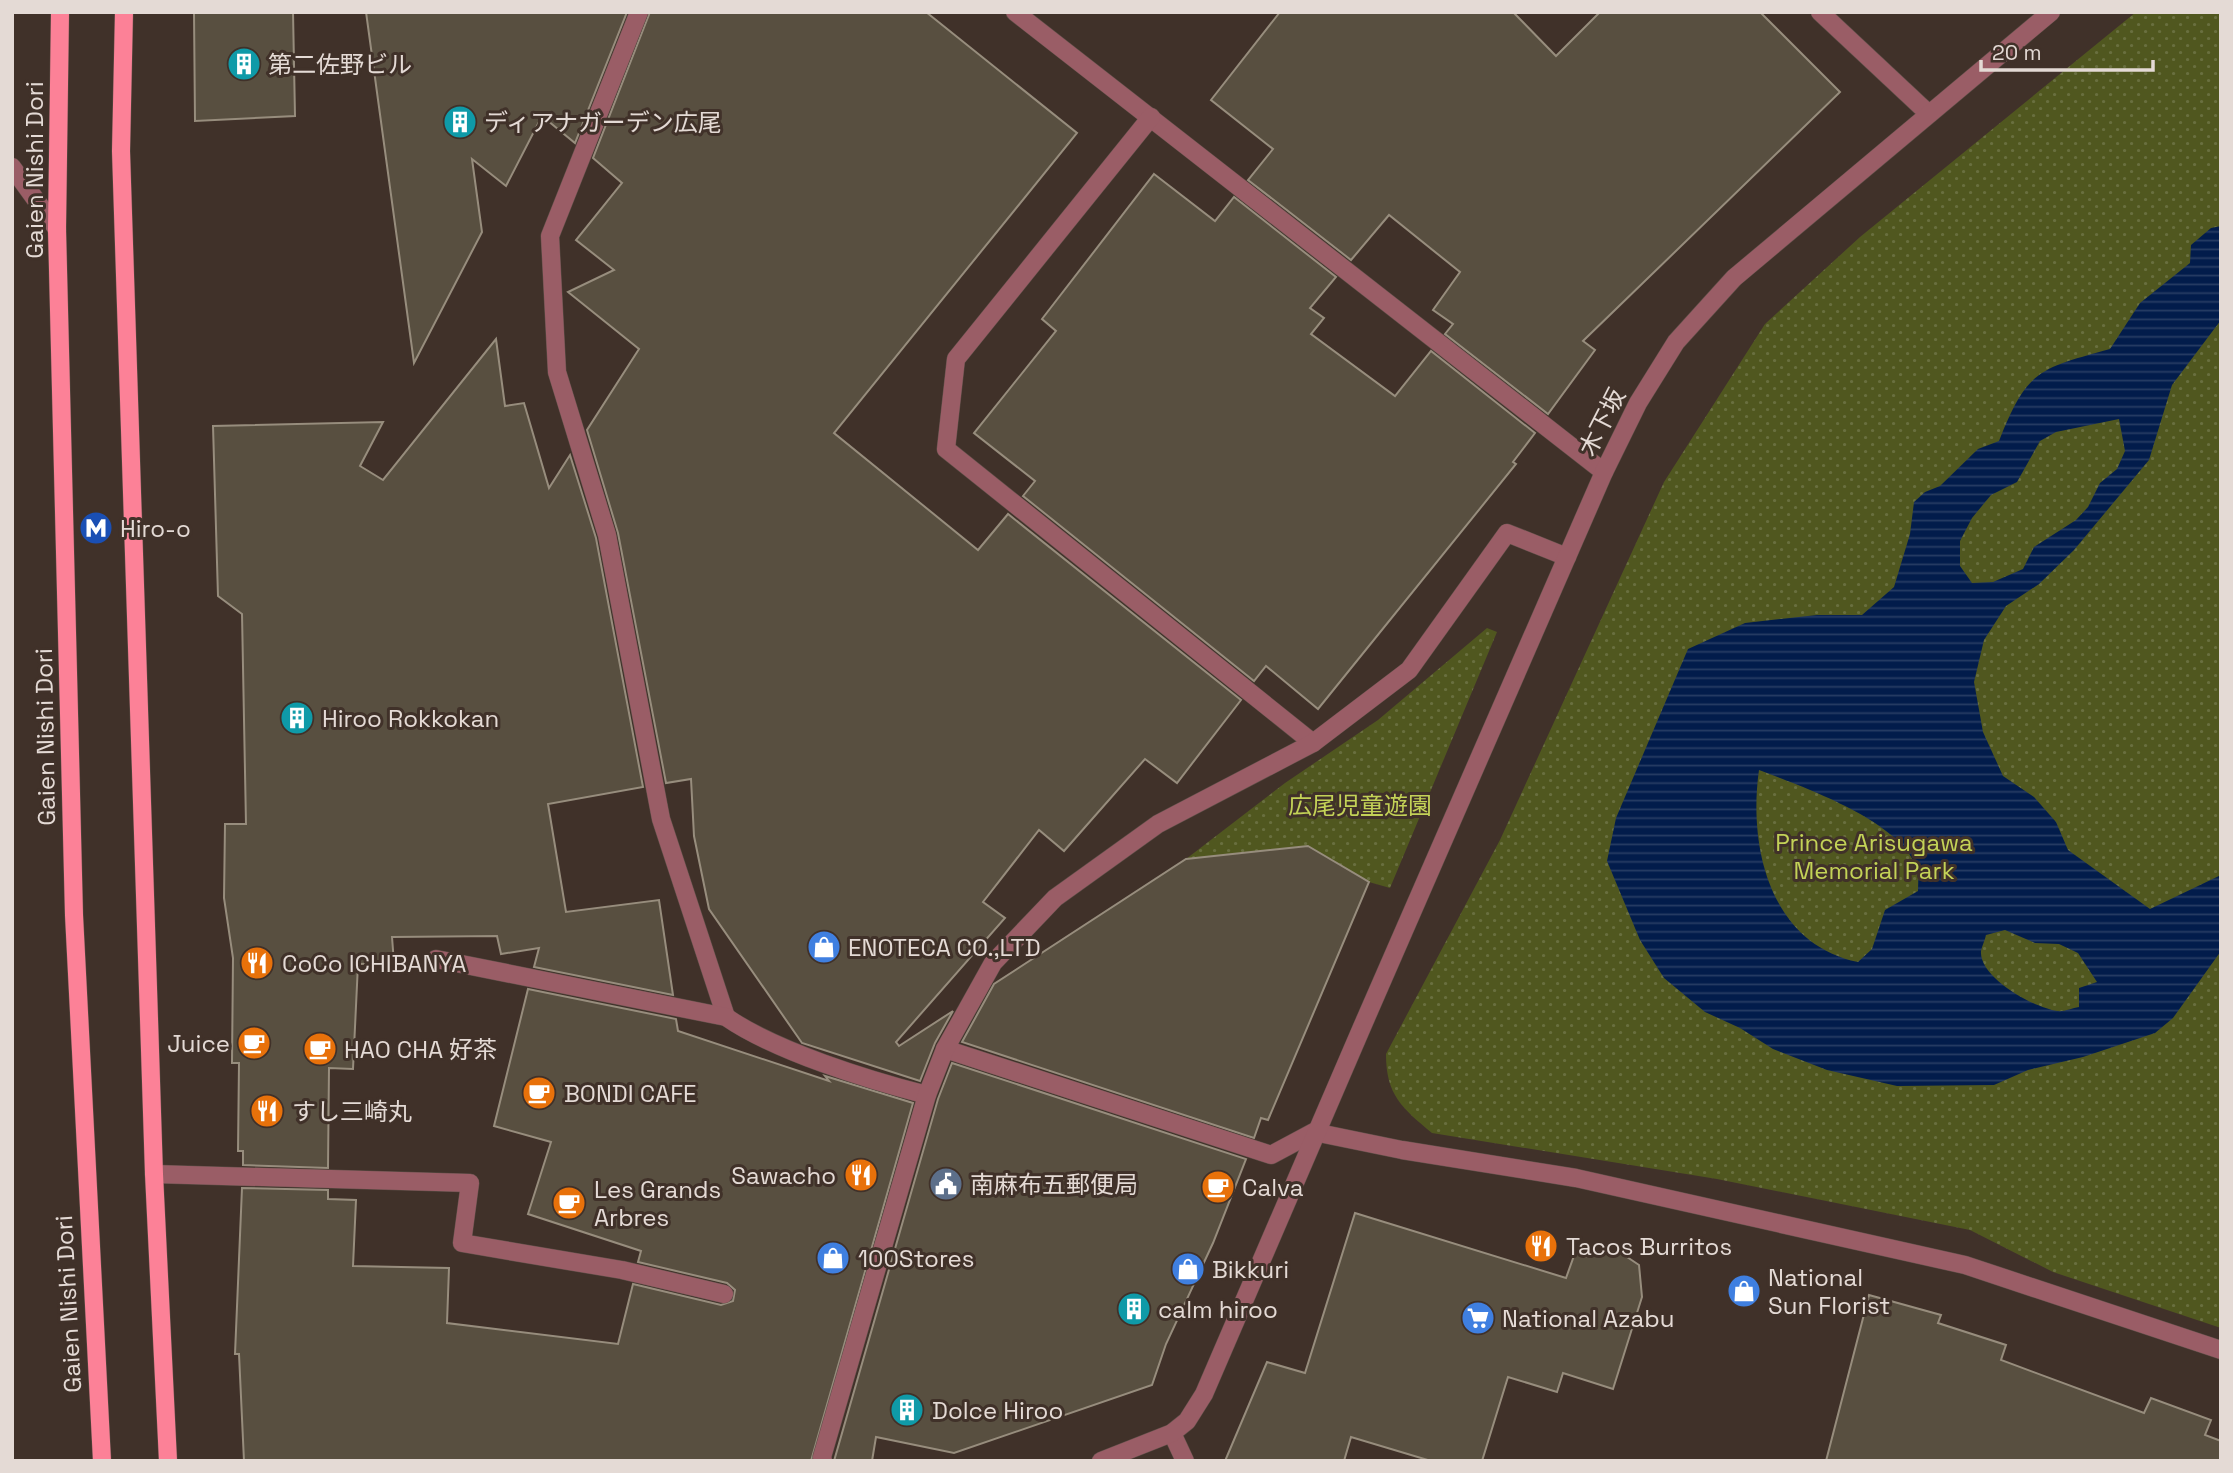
<svg xmlns="http://www.w3.org/2000/svg" width="2233" height="1473" viewBox="0 0 2233 1473" font-family="'Space Grotesk','Noto Sans JP',sans-serif">
	<style>
		.grass { fill: url(#grass-dots) }
		.water { fill: url(#water-rules); fill-rule: evenodd }
		.building { fill: #584f40; stroke: #978d7d; stroke-width: 2 }
		.lines { fill: none; stroke-linecap: round; stroke-linejoin: round }
		.minor-casing { stroke: #5e4f48; stroke-width: 19 }
		.major-casing { stroke: #5e4f48; stroke-width: 19 }
		.minor { stroke: #9a5d66; stroke-width: 18 }
		.major { stroke: #fc8197; stroke-width: 18 }
		.labels { text-anchor: middle; dominant-baseline: central; stroke-width: 6; stroke-linejoin: round; paint-order: stroke }
		.poi-label { font-size: 24px; fill: #e4dad5; stroke: #403129; text-anchor: start }
		.street-label { font-size: 24px; fill: #e4dad5; stroke: #403129 }
		.park-label { font-size: 24px; fill: #c3d257; stroke: #403129 }
	</style>
	<defs>
		<pattern id="grass-dots" width="8" height="8" patternUnits="userSpaceOnUse" patternTransform="scale(1.75)"><rect width="8" height="8" fill="#50571f"/><path d="M2 2h.1M6 6h.1" fill="none" stroke="#696f3f" stroke-width="1.8" stroke-linecap="round"/></pattern>
		<pattern id="water-rules" width="6" height="5" patternUnits="userSpaceOnUse" patternTransform="scale(1.75)"><rect width="6" height="5" fill="#021c4b"/><path d="M0 2.5h6" fill="none" stroke="#273c64"/></pattern>
	</defs>
	<rect width="100%" height="100%" fill="#403129"/>
	<g class="grass">
		<path d="M2136 12H2221V1328L2053 1272 1970 1230 1717 1179 1432 1133C1402 1108 1386 1095 1386 1054L1500 840 1664 482 1765 324 1860 237Z"/>
		<path d="M1487 628 1497 632 1390 888 1369 882 1308 846 1186 859 1285 783 1378 720Z"/>
	</g>
	<path class="water" d="M2221 226V320L2172 385 2149 460 2074 550 2039 584 2006 606 1984 640 1974 682 1983 732 2003 776 2034 797 2056 822 2068 850 2150 909 2221 875V951L2173 1018 2155 1033 2083 1057 2028 1070 1994 1085 1897 1086 1827 1070 1773 1049 1740 1028 1705 1012 1664 978 1640 940 1607 861 1616 818 1688 649 1745 623 1817 615H1862L1894 587 1910 534 1914 502 1925 492 1940 486 1978 449 1999 441C2027 370 2038 369 2110 349L2140 303 2190 263 2191 245 2211 228ZM2119 419 2125 451 2117 469 2100 483 2088 507 2076 520 2034 547 2023 569 1993 582 1972 583 1960 566V541L1972 518 1991 495 2017 482 2040 441 2056 432ZM1759 770C1803 787 1902 821 1917 869 1919 876 1918 885 1918 891L1885 910 1872 949 1858 962C1770 944 1748 847 1759 770ZM2005 930 2035 943 2059 944 2078 953 2097 982 2079 988V1007C2072 1008 2064 1012 2057 1011 2035 1008 1979 978 1981 951 1982 946 1985 940 1986 935Z"/>
	<g class="building">
		<path d="M194 12H293L295 116 195 121Z"/>
		<path d="M366 12H627L575 143 542 116 506 186 472 159 482 232 414 363Z"/>
		<path d="M650 12H926L1077 133 834 433 978 550 1008 514 1241 700 1177 783 1145 759 1064 851 1039 830 983 902 1005 918 896 1042 899 1046 953 1011 935 1043 920 1081 802 1043 709 909 694 836 691 779 666 783 618 533 587 430 639 349 568 292 614 270 576 240 622 183 593 158Z"/>
		<path d="M1280 12H1513L1556 56 1600 12H1760L1840 92 1583 341 1595 350 1548 414 1445 334 1453 324 1433 310 1460 272 1389 215 1351 260 1248 180 1273 149 1211 100Z"/>
		<path d="M1154 174 1215 221 1234 197 1336 277 1310 308 1324 318 1311 334 1395 396 1431 351 1535 433 1513 462 1516 464 1318 709 1266 666 1254 681 1023 496 1035 481 974 433 1056 331 1042 319Z"/>
		<path d="M496 339 505 406 524 403 549 488 570 455 596 538 643 787 548 804 566 912 659 900 673 995 534 967 539 948 501 954 497 936 392 937 394 963 358 964 353 1069 329 1068 328 1168 243 1165V1151H238L239 1063H232L233 958 224 898 225 824H246L242 614 218 596 213 426 383 422 360 466 383 480Z"/>
		<path d="M1308 846 1369 882 1268 1120 1261 1118 1254 1138 962 1042 994 984 1186 859Z"/>
		<path d="M528 989 676 1019 678 1031 829 1081 825 1076 913 1103 811 1461H244L239 1354H235L242 1188 328 1190V1199L356 1200 353 1266 449 1268 447 1323 618 1344 633 1284 721 1305 733 1301 735 1290 727 1283 638 1262 641 1251 528 1214 551 1142 494 1126Z"/>
		<path d="M952 1063 1246 1159 1213 1243 1166 1344 1152 1385 954 1453 876 1437 872 1461H834L938 1099Z"/>
		<path d="M1355 1213 1566 1278 1575 1253 1586 1257 1594 1252 1621 1253 1639 1265 1642 1297 1613 1389 1563 1373 1557 1392 1508 1377 1482 1461H1431L1351 1437 1344 1461H1225L1267 1362 1305 1373Z"/>
		<path d="M1869 1295 1941 1315 1938 1323 2006 1345 2001 1360 2144 1413 2151 1398 2211 1420 2205 1435 2221 1441V1461H1826Z"/>
	</g>
	<g class="lines">
		<defs>
			<g id="minor">
				<path d="M639 12 550 236 557 372 607 535 661 819 726 1017"/>
				<path d="M1015 12 1604 472"/>
				<path d="M1820 12 1929 114"/>
				<path d="M1151 117 956 359 946 449 1313 743"/>
				<path d="M12 167 57 229"/>
				<path d="M436 959 726 1017C775 1051 868 1080 927 1095"/>
				<path d="M945 1049 1271 1155 1314 1132 1402 1150 1576 1178 1965 1265 2221 1350"/>
				<path d="M154 1174 470 1183 462 1243 622 1270 724 1294"/>
				<path d="M1172 1433 1185 1461"/>
				<path d="M823 1461 822 1457 927 1095 945 1049 993 963 1055 898 1158 824 1313 743 1409 670 1507 533 1567 557"/>
				<path d="M1101 1461 1172 1433 1187 1421 1204 1394C1336 1086 1469 779 1604 472L1638 403 1676 342 1734 278 2051 12"/>
			</g>
			<g id="major">
				<path d="M60 12 57 229 74 915 102 1461"/>
				<path d="M124 12 121 151 154 1174 168 1461"/>
			</g>
		</defs>
		<use href="#minor" class="minor-casing"/>
		<use href="#major" class="major-casing"/>
		<use href="#minor" class="minor"/>
		<use href="#major" class="major"/>
	</g>
	<defs>
		<symbol id="building-disc" viewBox="-11 -11 22 22"><circle r="9.5" fill="#0f9aa8" stroke="#403129"/><path d="M-4-6H4V6H1V3H-1V6H-4ZM-2.5-4.3h1.7v1.8h-1.7ZM.8-4.3h1.7v1.8H.8ZM-2.5-1h1.7V.8h-1.7ZM.8-1h1.7V.8H.8Z" fill="#fff"/></symbol>
		<symbol id="metro-disc" viewBox="-11 -11 22 22"><circle r="9.5" fill="#1a4fb4" stroke="#403129"/><path d="M-5.5 5V-5H-3L0 0L3-5H5.5V5H3V-.5L0 4L-3-.5V5Z" fill="#fff"/></symbol>
		<symbol id="shop-disc" viewBox="-11 -11 22 22"><circle r="9.5" fill="#3f7fe0" stroke="#403129"/><path d="M-5-2.5h2.3a2.7 3.5 0 0 1 5.4 0H5L5.5 6h-11ZM-1.5-2.5h3a1.5 2.3 0 0 0-3 0Z" fill="#fff"/></symbol>
		<symbol id="restaurant-disc" viewBox="-11 -11 22 22"><circle r="9.5" fill="#e8710a" stroke="#403129"/><path d="M-5-6h1v4h1v-4h1v4h1v-4h1v5L-1.5 .5V6h-2V.5L-5-1ZM5-6V6H3V1.5H1.5Q1.5-4 5-6Z" fill="#fff"/></symbol>
		<symbol id="cafe-disc" viewBox="-11 -11 22 22"><circle r="9.5" fill="#e8710a" stroke="#403129"/><path d="M-5.5-4.5H6V0H3Q3 3.5 0 3.5H-2.5Q-5.5 3.5-5.5 0ZM3-3.2v2h1.7v-2ZM-6 4.5H4V6H-6Z" fill="#fff"/></symbol>
		<symbol id="civic-disc" viewBox="-11 -11 22 22"><circle r="9.5" fill="#5c6f8a" stroke="#403129"/><path d="M-.6-6.5H3V-4.5H.6V-3L4-1V1h2V6H-6V1h2V-1L-.6-3ZM-1.2 2.5V6h2.4V2.5Z" fill="#fff"/></symbol>
		<symbol id="supermarket-disc" viewBox="-11 -11 22 22"><circle r="9.5" fill="#3f7fe0" stroke="#403129"/><path d="M-6-5.5h2.5l.6 2H6L4.5 2H-2.5L-4.4-4H-6ZM-1.5 3.2a1.3 1.3 0 1 0 .1 0ZM3 3.2a1.3 1.3 0 1 0 .1 0Z" fill="#fff"/></symbol>
	</defs>
	<g fill-rule="evenodd">
		<use href="#building-disc" x="225" y="45" width="38" height="38"/>
		<use href="#building-disc" x="441" y="103" width="38" height="38"/>
		<use href="#metro-disc" x="77" y="509" width="38" height="38"/>
		<use href="#building-disc" x="278" y="699" width="38" height="38"/>
		<use href="#shop-disc" x="805" y="928" width="38" height="38"/>
		<use href="#restaurant-disc" x="238" y="944" width="38" height="38"/>
		<use href="#cafe-disc" x="235" y="1024" width="38" height="38"/>
		<use href="#cafe-disc" x="301" y="1030" width="38" height="38"/>
		<use href="#cafe-disc" x="520" y="1074" width="38" height="38"/>
		<use href="#restaurant-disc" x="248" y="1092" width="38" height="38"/>
		<use href="#restaurant-disc" x="842" y="1156" width="38" height="38"/>
		<use href="#civic-disc" x="927" y="1165" width="38" height="38"/>
		<use href="#cafe-disc" x="1199" y="1168" width="38" height="38"/>
		<use href="#cafe-disc" x="550" y="1184" width="38" height="38"/>
		<use href="#restaurant-disc" x="1522" y="1227" width="38" height="38"/>
		<use href="#shop-disc" x="814" y="1239" width="38" height="38"/>
		<use href="#shop-disc" x="1169" y="1250" width="38" height="38"/>
		<use href="#shop-disc" x="1725" y="1272" width="38" height="38"/>
		<use href="#building-disc" x="1115" y="1290" width="38" height="38"/>
		<use href="#supermarket-disc" x="1459" y="1299" width="38" height="38"/>
		<use href="#building-disc" x="888" y="1391" width="38" height="38"/>
	</g>
	<g class="labels">
		<g class="poi-label">
			<text x="268" y="64">第二佐野ビル</text>
			<text x="484" y="122">ディアナガーデン広尾</text>
			<text x="120" y="528">Hiro-o</text>
			<text x="322" y="718">Hiroo Rokkokan</text>
			<text x="848" y="947">ENOTECA CO.,LTD</text>
			<text x="282" y="963">CoCo ICHIBANYA</text>
			<text x="230" y="1043" text-anchor="end">Juice</text>
			<text x="344" y="1049">HAO CHA 好茶</text>
			<text x="564" y="1093">BONDI CAFE</text>
			<text x="292" y="1111">すし三崎丸</text>
			<text x="836" y="1175" text-anchor="end">Sawacho</text>
			<text x="970" y="1184">南麻布五郵便局</text>
			<text x="1242" y="1187">Calva</text>
			<text x="594" y="1189">Les Grands<tspan x="594" dy="28">Arbres</tspan></text>
			<text x="1566" y="1246">Tacos Burritos</text>
			<text x="858" y="1258">100Stores</text>
			<text x="1212" y="1269">Bikkuri</text>
			<text x="1768" y="1277">National<tspan x="1768" dy="28">Sun Florist</tspan></text>
			<text x="1158" y="1309">calm hiroo</text>
			<text x="1502" y="1318">National Azabu</text>
			<text x="932" y="1410">Dolce Hiroo</text>
		</g>
		<g class="street-label">
			<text transform="translate(34 170) rotate(-90)">Gaien Nishi Dori</text>
			<text transform="translate(1602 422) rotate(-63)">木下坂</text>
			<text transform="translate(45 737) rotate(-91)">Gaien Nishi Dori</text>
			<text transform="translate(68 1304) rotate(-93)">Gaien Nishi Dori</text>
		</g>
		<g class="park-label">
			<text x="1360" y="805">広尾児童遊園</text>
			<text x="1874" y="842">Prince Arisugawa<tspan x="1874" dy="28">Memorial Park</tspan></text>
		</g>
	</g>
	<rect width="2233" height="1473" fill="none" stroke="#e4dad5" stroke-width="28"/>
	<path d="M1981 60v10h172v-10" fill="none" stroke="#e4dad5" stroke-width="3.5"/>
	<text x="1992" y="60" font-size="21" fill="#e4dad5" stroke="#403129" stroke-width="5" paint-order="stroke">20 m</text>
</svg>
